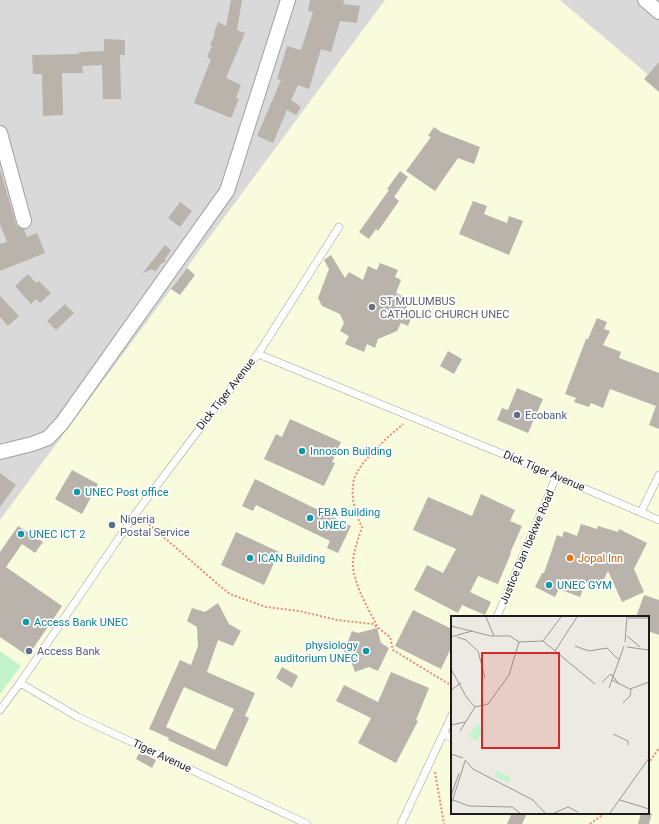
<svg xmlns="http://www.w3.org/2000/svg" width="659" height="824" viewBox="0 0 659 824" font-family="Roboto,sans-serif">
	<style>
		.residential { fill: #dad9d9; fill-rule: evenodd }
		.education { fill: #f9fbdd; fill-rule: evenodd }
		.park { fill: #c3f3cb }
		.building { fill: #b9b3ac; fill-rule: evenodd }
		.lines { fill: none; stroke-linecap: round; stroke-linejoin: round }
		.service-casing { stroke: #a0a0a0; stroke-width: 8 }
		.minor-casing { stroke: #a0a0a0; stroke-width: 16 }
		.path { stroke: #eb8c75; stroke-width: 2; stroke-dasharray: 2 2; stroke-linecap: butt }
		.service { stroke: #fff; stroke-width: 7 }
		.minor { stroke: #fff; stroke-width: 14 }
		.worship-dot { fill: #6b7280; stroke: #fff; stroke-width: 1.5 }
		.service-dot { fill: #5c6f8a; stroke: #fff; stroke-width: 1.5 }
		.culture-dot { fill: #0f9aa8; stroke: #fff; stroke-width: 1.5 }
		.food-dot { fill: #e8710a; stroke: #fff; stroke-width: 1.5 }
		.labels { text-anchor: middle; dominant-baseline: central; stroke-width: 3.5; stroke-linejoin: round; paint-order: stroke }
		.worship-label { font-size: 11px; fill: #5b616d; stroke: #fff; text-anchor: start }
		.street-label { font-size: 11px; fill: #1c1c1c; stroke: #fff }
		.service-label { font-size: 11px; fill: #4e5e75; stroke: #fff; text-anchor: start }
		.culture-label { font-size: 11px; fill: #0d838f; stroke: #fff; text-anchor: start }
		.food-label { font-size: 11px; fill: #c56008; stroke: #fff; text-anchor: start }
		.inset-road { fill: none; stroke: #999893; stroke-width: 1 }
		.view { fill: #d62828; fill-opacity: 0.15; stroke: #d62828; stroke-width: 2 }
		.inset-edge { fill: none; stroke: #1c1c1c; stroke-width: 2 }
	</style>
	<rect width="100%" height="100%" fill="#eceae3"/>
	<path class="residential" d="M0 0H659V824H0ZM452 617H648V813H452Z"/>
	<path class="education" d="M385 0H560L659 84V824H0V520ZM452 617H648V813H452Z"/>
	<path class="park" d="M0 651 21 666 0 694Z"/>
	<g class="building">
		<path d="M231 0H242L237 30 245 33 226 78 241 85 236 98 239 99 231 118 194 103 211 59 207 57 212 46 210 45 215 34 214 33 218 22 226 26Z"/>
		<path d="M310 0H344L343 4 360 6 357 23 340 21 331 52 321 49 309 89 298 85 291 100 301 107 296 115 287 110 273 143 257 136 281 80 277 79 287 46 301 50 313 12 308 11Z"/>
		<path d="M104 39 125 40V55H120L121 99H103L102 65 82 66 83 73H62L63 115 43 116 42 74H33L32 55 79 54V52L104 51Z"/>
		<path d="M659 62V92L644 79Z"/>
		<path d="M434 127 441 132 480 147 474 164 458 158 435 191 406 171 431 137 428 136Z"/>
		<path d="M0 169 16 224 18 227 24 229 27 237 37 233 45 253 0 271V244L7 242 0 224Z"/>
		<path d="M400 171 408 177 394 197 399 201 378 231 376 229 369 239 359 232 389 190 387 189Z"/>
		<path d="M473 201 487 206 484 214 507 223 509 216 523 221 509 255 459 234Z"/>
		<path d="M180 202 192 211 180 227 168 218Z"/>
		<path d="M165 245 171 250 165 259 166 261 161 264 155 272 152 269 142 274Z"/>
		<path d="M331 255 345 278 349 272 363 280 368 266 377 270 380 263 398 270 395 277 401 280 396 293 410 300 406 309 414 311 408 326 401 323 397 331 378 339 375 348 367 344 364 352 345 344 349 336 340 331 344 323 340 314 322 306 318 298 329 269 324 260Z"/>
		<path d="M187 268 195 275 180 295 171 289Z"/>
		<path d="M28 274 36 283 39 281 51 293 40 303 36 299 31 304 15 286Z"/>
		<path d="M0 296 19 316 8 326 0 317Z"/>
		<path d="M65 304 74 313 56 330 47 321Z"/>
		<path d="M597 318 607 322 604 329 610 331 603 345 621 352 619 358 659 373V429L649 425 656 406 610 389 603 408 591 403 589 407 574 402 576 398 565 394 586 339H588Z"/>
		<path d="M448 351 462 359 454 374 440 366Z"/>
		<path d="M517 388 543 399 528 433 497 420 502 408 508 410Z"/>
		<path d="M290 419 341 442 332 462 335 463 324 486 264 459 276 434 282 437Z"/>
		<path d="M72 470 98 484 82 514 55 499Z"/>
		<path d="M0 473 16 485 0 507Z"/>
		<path d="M255 479 351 526 338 553 327 548 330 541 256 505 253 511 242 506Z"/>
		<path d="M481 494 515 510 510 521 522 526 510 553H511L498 584 478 576 470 592 491 602 485 615 462 605 458 613 414 590 427 565 443 573 456 549 413 530 428 497 472 516Z"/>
		<path d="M581 524 597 529 598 526 618 532 619 529 647 543 634 569 644 592 622 602 608 571 599 589 586 583 580 597 559 589 555 597 535 587 542 573H544L557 535 562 537 564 531 577 536Z"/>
		<path d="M18 526 43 542 35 553 22 544 6 567 62 606 28 656 0 637V552Z"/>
		<path d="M236 532 279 552 264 585 221 565Z"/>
		<path d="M644 595 659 600V635L648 631V617H636Z"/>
		<path d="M218 603 229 624 241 631 233 646 218 640 207 672 255 693 245 716 249 718 227 767 168 740 169 738 149 729 180 660 191 665 198 646 197 627 187 621 192 608 205 612ZM184 687 234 709 215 750 166 727Z"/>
		<path d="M413 610 452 629V646L441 669 395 646Z"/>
		<path d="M377 628 381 643 389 648 378 671 369 667 355 672 349 656 343 654 352 631 358 633Z"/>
		<path d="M282 667 298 676 292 688 276 678Z"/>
		<path d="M391 672 429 688 416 720 418 721 396 763 358 743 371 718 336 701 344 685 378 702Z"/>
		<path d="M140 752 156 760 152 768 136 759Z"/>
		<path d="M512 813H527L522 824H507Z"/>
		<path d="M641 813H652L649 824H638Z"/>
	</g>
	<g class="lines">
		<defs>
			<g id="service">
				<path d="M258 354 339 227"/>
				<path d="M641 512 659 475"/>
				<path d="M497 617 556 477"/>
				<path d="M20 683 78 717 307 824"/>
				<path d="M0 710 20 683 136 513 207 419 258 354 510 457 659 520"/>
				<path d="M444 734 452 738"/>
				<path d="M401 824 452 715"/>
			</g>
			<g id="minor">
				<path d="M645 0 659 12"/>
				<path d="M0 133 24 221"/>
				<path d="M0 452 32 444 48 438 62 423 227 191 288 0"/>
			</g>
		</defs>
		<use href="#service" class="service-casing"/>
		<use href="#minor" class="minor-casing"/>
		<g class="path">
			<path d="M143 519 221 587 230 594 266 607 299 611 337 620 373 624 390 637 393 650 452 686"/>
			<path d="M377 626C368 608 356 588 353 568 352 555 358 539 362 527 355 513 350 496 354 479 360 461 389 436 403 424"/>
			<path d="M648 764 659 748"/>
			<path d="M435 772 444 824"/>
			<path d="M590 824 605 813"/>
		</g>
		<use href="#service" class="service"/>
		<use href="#minor" class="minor"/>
	</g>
	<circle class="worship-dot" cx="372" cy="307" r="4"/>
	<g class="service-dot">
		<circle cx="517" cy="415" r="4"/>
		<circle cx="112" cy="525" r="4"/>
		<circle cx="29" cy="651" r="4"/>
	</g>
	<g class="culture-dot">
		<circle cx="302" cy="451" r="4"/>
		<circle cx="77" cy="492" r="4"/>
		<circle cx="310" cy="518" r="4"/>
		<circle cx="21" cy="534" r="4"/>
		<circle cx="250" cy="558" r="4"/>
		<circle cx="549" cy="585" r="4"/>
		<circle cx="26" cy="622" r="4"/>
		<circle cx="366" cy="651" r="4"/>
	</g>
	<circle class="food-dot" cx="570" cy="558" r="4"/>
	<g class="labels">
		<g class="worship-label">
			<text x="380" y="301">ST MULUMBUS<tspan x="380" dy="13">CATHOLIC CHURCH UNEC</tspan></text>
		</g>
		<g class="street-label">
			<text transform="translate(226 394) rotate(-52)">Dick Tiger Avenue</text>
			<text transform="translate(544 471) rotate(23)">Dick Tiger Avenue</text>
			<text transform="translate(527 547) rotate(-67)">Justice Dan Ibekwe Road</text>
			<text transform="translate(162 756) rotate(25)">Tiger Avenue</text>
		</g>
		<g class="service-label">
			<text x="525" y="415">Ecobank</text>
			<text x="120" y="519">Nigeria<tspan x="120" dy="13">Postal Service</tspan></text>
			<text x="37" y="651">Access Bank</text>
		</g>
		<g class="culture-label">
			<text x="310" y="451">Innoson Building</text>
			<text x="85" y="492">UNEC Post office</text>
			<text x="318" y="512">FBA Building<tspan x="318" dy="13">UNEC</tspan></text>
			<text x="29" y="534">UNEC ICT 2</text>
			<text x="258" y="558">ICAN Building</text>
			<text x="557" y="585">UNEC GYM</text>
			<text x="34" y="622">Access Bank UNEC</text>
			<text x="358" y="645" text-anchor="end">physiology<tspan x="358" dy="13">auditorium UNEC</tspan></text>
		</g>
		<g class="food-label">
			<text x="578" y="558">Jopal Inn</text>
		</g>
	</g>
	<g transform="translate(451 616)">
		<rect width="198" height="198" fill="#eceae3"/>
		<path d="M26 108 34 114 25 125 18 120ZM46 155 60 162 58 167 43 160Z" fill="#c3f3cb"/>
		<path class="inset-road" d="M35 1 43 20M177 2H197M0 10 40 20H59L68 26 92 25 144 68M176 20 189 31M0 21 21 15M6 21 15 24 27 35 34 62M92 25 110 1M174 26 176 1M124 30 138 35 156 32 168 44M176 31 198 34M104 35 126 1M0 53 16 82 24 91M161 64 179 73 198 66M151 66 160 58 168 68M158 72 173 30M0 74 10 67M172 87 179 80 180 73M0 109 14 106M9 115 24 91 37 88 58 59 68 26M162 118 177 125V129M0 138 12 142M14 144 22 153 82 184 94 197M0 180 8 157M2 184 18 190 61 191 69 197M169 184 198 193M1 186 14 145M103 197 117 191 127 196M159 197 198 142"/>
		<path class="view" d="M31 37H108V132H31Z"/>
		<rect width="198" height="198" class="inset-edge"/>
	</g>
</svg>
